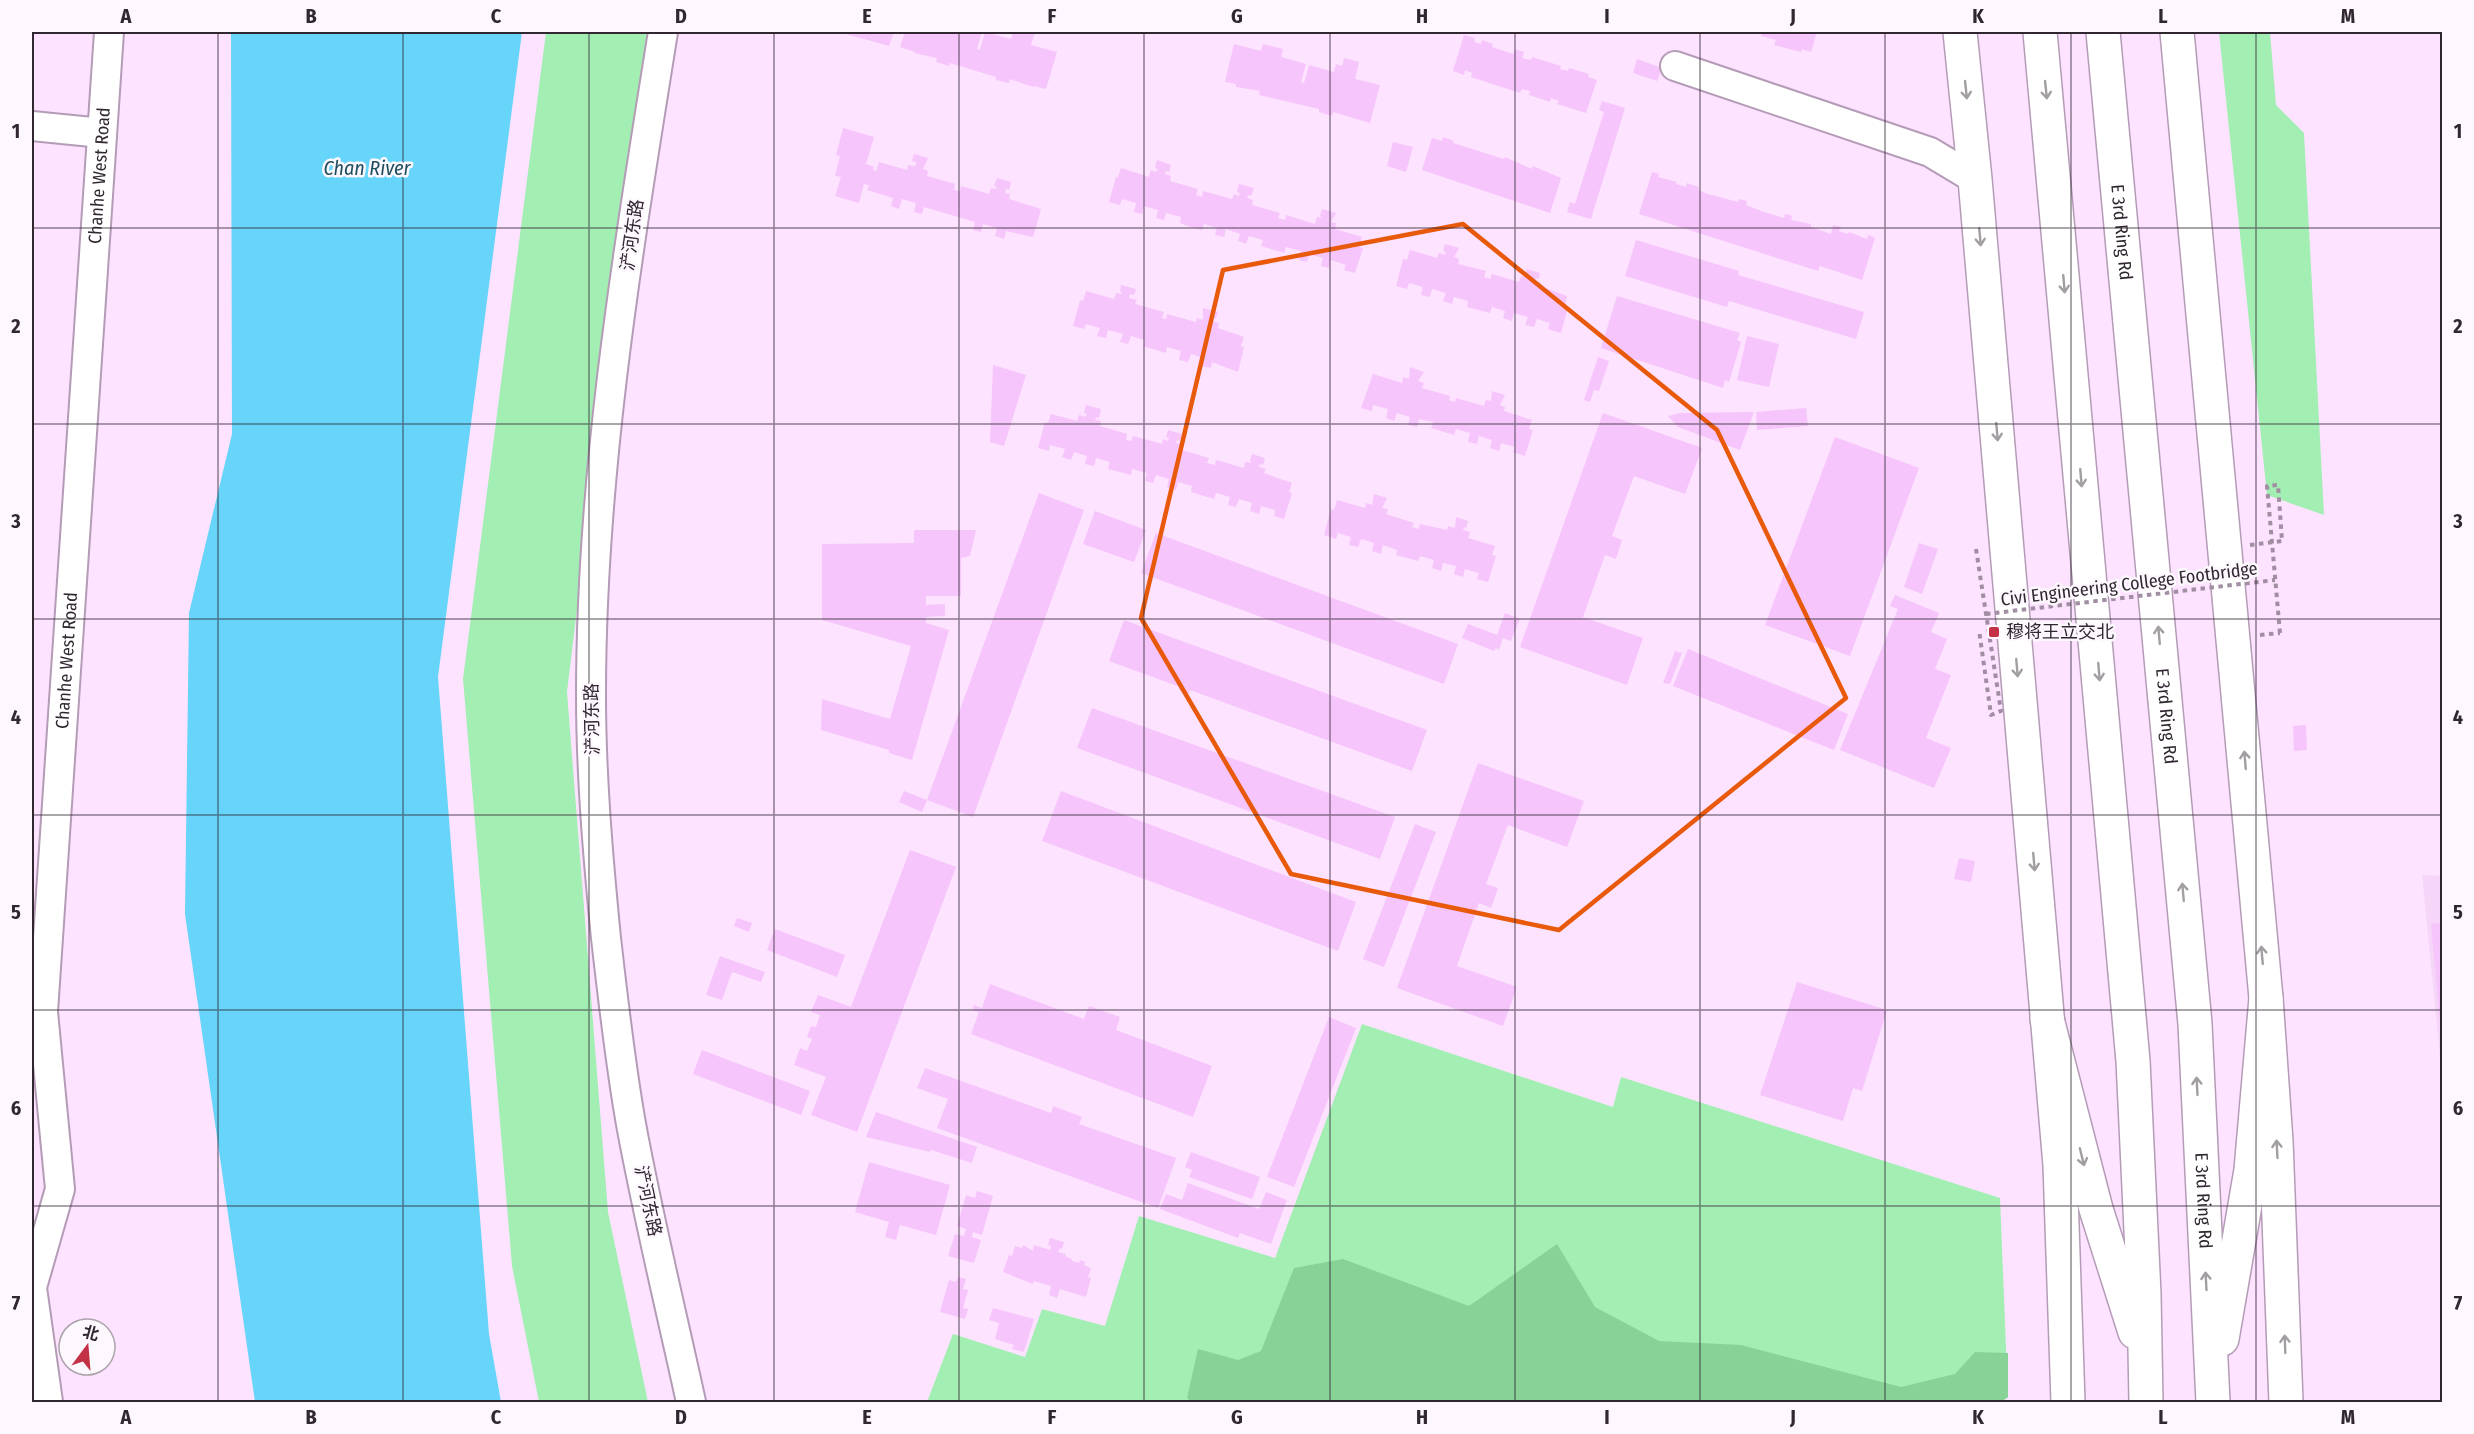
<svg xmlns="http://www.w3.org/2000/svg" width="2474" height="1434" viewBox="0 0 2474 1434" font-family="'Fira Sans Condensed','Noto Sans SC',sans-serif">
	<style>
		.built { fill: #f5d6f8 }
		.green { fill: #a3eeb3 }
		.forest { fill: #86d297 }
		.water { fill: #66d5f9 }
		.building { fill: #f6c5fb }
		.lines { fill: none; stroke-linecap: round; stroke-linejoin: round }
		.minor-casing { stroke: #b49cb6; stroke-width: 32 }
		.major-casing { stroke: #b49cb6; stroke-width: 36 }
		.highway-casing { stroke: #b49cb6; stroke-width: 36 }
		.path { stroke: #a18ea2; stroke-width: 4; stroke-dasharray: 4.5 4.5; stroke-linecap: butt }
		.minor { stroke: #fff; stroke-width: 28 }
		.major { stroke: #fff; stroke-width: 33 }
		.highway { stroke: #fff; stroke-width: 33 }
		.path-bridge { stroke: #a18ea2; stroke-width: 4; stroke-dasharray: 4.5 4.5; stroke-linecap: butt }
		.oneway { stroke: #a29ea2 }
		.marked { fill: none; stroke: #e8590c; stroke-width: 4.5; stroke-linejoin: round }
		.grid { fill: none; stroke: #302731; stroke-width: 1.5; stroke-opacity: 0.55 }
		.poi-dot { fill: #c23145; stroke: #fdf8fd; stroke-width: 2 }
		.labels { text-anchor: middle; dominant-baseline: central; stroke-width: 5; stroke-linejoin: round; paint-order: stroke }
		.street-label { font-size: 18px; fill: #302731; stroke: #fdf8fd }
		.poi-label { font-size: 18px; fill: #302731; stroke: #fdf8fd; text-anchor: start }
		.water-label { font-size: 20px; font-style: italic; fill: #20505f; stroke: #fdf8fd }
		.neatline { fill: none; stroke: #302731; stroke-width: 2 }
		.grid-label { font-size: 20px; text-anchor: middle; font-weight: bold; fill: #302731 }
	</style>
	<rect width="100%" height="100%" fill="#fde3ff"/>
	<path class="built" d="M2422 875 2442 876V1077Z"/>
	<g class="green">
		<path d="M546 32H647L567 692 608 1212 648 1402H539L512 1266 463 679Z"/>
		<path d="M2219 32H2270L2276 105 2304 133 2324 515 2267 495Z"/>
		<path d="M1362 1024 1613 1107 1621 1077 2000 1198 2008 1397 2001 1402H927L953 1334 1025 1357 1042 1309 1105 1326 1139 1216 1275 1258Z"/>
	</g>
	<path class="forest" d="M1557 1244 1595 1307 1659 1341 1741 1345 1901 1387 1955 1374 1975 1352 2008 1353V1397L2001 1402H1192L1187 1398 1198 1349 1238 1360 1261 1351 1294 1268 1343 1259 1469 1306Z"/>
	<path class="water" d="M231 32H522L438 677 489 1334 501 1402H255L185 914 189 613 232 434Z"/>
	<g class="building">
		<path d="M847 32H894L889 46 846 34Z"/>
		<path d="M905 32H982L977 49 980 50 985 32 1011 39 1013 32H1035L1031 45 1057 52 1046 89 1034 86 1033 87 1010 79 1009 83 996 80V77L950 63 949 66 936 62 937 58 914 53 915 52 900 47Z"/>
		<path d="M1762 32H1817L1811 52 1802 49 1801 52 1774 45 1776 40 1761 36Z"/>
		<path d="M1464 35 1475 38 1474 42 1481 44 1482 40 1493 44 1492 47 1513 54 1515 49 1524 52 1522 58 1531 60 1532 57 1561 66 1560 69 1568 71 1569 68 1589 74 1588 77 1597 80 1586 113 1557 104 1559 101 1551 98 1550 102 1529 95 1530 91 1522 89 1520 93 1471 77 1472 73 1465 70 1464 75 1453 71Z"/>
		<path d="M1234 44 1261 51 1263 44 1283 49 1281 57 1306 64 1301 82 1304 83 1309 65 1334 72 1336 64 1342 66 1344 58 1359 62 1355 79 1380 85 1370 123 1333 112 1332 116 1319 112V109L1259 95 1260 91 1236 87V84L1225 82Z"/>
		<path d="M1637 59 1662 68 1657 81 1633 73Z"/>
		<path d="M1602 101 1625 108 1591 219 1567 212 1570 202 1575 204 1604 112 1599 110Z"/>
		<path d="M843 128 874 137 866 164 874 167 873 170 876 171 879 162 907 170 908 165 915 166 916 162 912 161 914 154 928 158 923 169 928 171 927 176 955 184 954 190 960 191 961 186 989 194 991 188 996 189 997 187 994 186 997 178 1011 182 1009 190 1006 189 1005 193 1010 194 1009 199 1041 209 1033 237 1006 231 1004 239 995 236 997 228 983 224 981 232 973 230 975 222 924 207 922 214 914 212 916 203 902 199 899 209 891 206 893 198 867 190 869 185 864 184 859 203 835 196 841 177 835 176 840 156 836 155Z"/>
		<path d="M1443 137 1454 141 1453 143 1504 159 1505 157 1532 169 1533 166 1561 178 1550 213 1422 170 1432 138 1442 141Z"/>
		<path d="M1393 142 1413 147 1406 172 1387 166Z"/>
		<path d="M1157 160 1171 165 1169 172 1166 171 1165 174 1171 176 1170 181 1198 189 1196 195 1202 197 1203 191 1232 199 1234 194 1239 196 1240 193 1237 192 1239 184 1254 188 1251 196 1248 195 1247 198 1253 200 1252 205 1280 213 1278 218 1285 220 1286 215 1315 224 1317 217 1322 218 1320 216 1322 209 1336 213 1331 222 1336 223 1335 229 1362 237 1359 247 1363 248 1355 273 1344 270 1346 265 1331 260 1329 268 1321 266 1323 258 1309 254 1307 262 1299 260 1301 251 1286 247 1284 253 1261 246 1263 240 1249 236 1246 244 1238 241 1240 234 1226 229 1224 237 1215 235 1217 228 1204 224 1202 230 1190 227 1180 223 1181 217 1166 213 1164 220 1156 218 1158 210 1144 206 1142 214 1134 212 1136 203 1122 199 1120 205 1109 202 1116 177H1118L1121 168 1149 177 1151 170 1156 172 1158 169 1155 168Z"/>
		<path d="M1652 172 1659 174 1658 177 1677 182 1676 184 1686 187 1687 183 1699 187 1698 190 1708 194 1738 202 1739 199 1747 201 1746 205 1764 212 1784 218 1785 214 1792 216 1791 220 1811 224V227L1831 234 1833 225 1841 227 1839 231 1848 234 1849 232 1867 239 1868 235 1875 238 1862 280 1820 266 1818 271 1639 214Z"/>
		<path d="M1636 240 1739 271 1738 275 1864 312 1856 339 1729 301 1727 307 1625 276Z"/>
		<path d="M1445 244 1459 248 1454 257 1459 259 1458 264 1486 271 1484 277 1490 279 1492 274 1519 282 1521 276 1527 278 1525 275 1527 269 1540 273 1539 279 1536 278 1535 281 1541 283 1540 286 1567 296 1565 306 1568 307 1561 333 1548 329 1550 323 1537 319 1534 327 1525 325 1528 317 1514 313 1512 321 1503 318 1505 311 1492 307 1490 313 1467 307 1468 301 1454 297 1452 304 1443 301 1446 293 1432 289 1430 297 1421 295 1423 287 1409 283 1407 289 1396 286 1403 259 1407 260 1410 250 1437 258 1439 253 1445 255 1446 252 1443 251Z"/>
		<path d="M1121 285 1136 289 1134 295 1130 294 1129 298 1137 300 1135 304 1164 312 1162 318 1166 319 1167 314 1196 322 1197 318 1203 320V308L1218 312 1216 319 1212 318 1211 321 1219 323 1218 328 1244 337 1241 346 1244 347 1238 372 1212 362 1211 368 1201 366 1204 358 1191 354 1188 362 1179 360 1181 351 1167 347 1166 353 1143 346 1145 340 1131 336 1128 344 1120 342 1123 334 1108 330 1106 338 1097 336 1100 328 1086 324 1084 329 1073 326 1080 300 1083 301 1086 291 1114 299 1116 293 1121 294 1122 292 1120 291Z"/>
		<path d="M1617 296 1740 333 1737 340 1741 342 1729 382 1725 380 1723 388 1601 348Z"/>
		<path d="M1747 336 1779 344 1769 387 1737 380Z"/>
		<path d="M1598 357 1609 361 1599 391 1594 390 1590 402 1584 400Z"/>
		<path d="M993 365 1026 375 1004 446 990 442Z"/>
		<path d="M1410 367 1424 372 1418 381 1424 383 1422 388 1450 396 1449 400 1455 402 1456 398 1484 406 1486 400 1491 401 1492 391 1505 395 1500 405 1505 407 1504 411 1532 420 1529 429 1533 430 1525 456 1513 452 1515 447 1501 443 1499 451 1490 448 1492 440 1479 436 1477 444 1468 442 1470 433 1456 429 1454 435 1431 428 1433 422 1419 419 1417 427 1408 425 1410 417 1397 413 1394 421 1386 418 1388 409 1373 405 1372 411 1361 408 1373 374 1402 383 1403 377 1409 379Z"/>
		<path d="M1086 405 1101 409 1099 418 1096 417 1095 420 1101 421 1100 426 1127 434 1126 440 1131 441 1133 436 1162 444 1163 439 1168 441 1169 438 1166 437 1168 430 1182 434 1180 441 1177 440 1176 443 1184 445 1182 450 1209 458 1207 463 1215 465 1216 460 1244 468 1245 462 1252 463 1250 461 1252 454 1265 458 1263 465 1260 464 1259 467 1266 469 1264 473 1292 483 1289 492 1292 493 1284 519 1274 516 1275 510 1261 506 1259 514 1250 511 1252 503 1239 499 1236 507 1228 505 1230 497 1216 493 1214 499 1191 492 1192 486 1178 482 1176 490 1167 487 1169 479 1156 475 1153 483 1145 481 1147 473 1132 469 1131 475 1108 469 1110 462 1096 458 1094 466 1085 464 1087 456 1074 452 1071 460 1062 457 1065 449 1050 445 1049 451 1038 448 1045 422 1048 423 1051 414 1077 421 1079 415 1086 417 1087 414 1084 413Z"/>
		<path d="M1806 408 1808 426 1757 430 1756 412Z"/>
		<path d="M1754 412 1740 450 1678 427 1668 416 1681 413Z"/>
		<path d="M1603 413 1702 448 1685 494 1634 476 1612 536 1622 540 1616 559 1605 555 1583 617 1643 638 1627 685 1520 647Z"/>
		<path d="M1835 437 1919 468 1850 656 1765 625Z"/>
		<path d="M1039 493 1084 510 973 817 927 800Z"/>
		<path d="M1374 494 1387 498 1382 508 1388 509 1386 514 1414 523 1412 527 1418 529 1420 524 1447 530 1448 526 1455 528 1456 517 1468 521 1466 528 1464 527 1463 530 1470 532 1468 538 1495 546 1492 555 1496 556 1488 582 1477 579 1479 573 1465 569 1463 577 1454 574 1456 566 1443 563 1441 571 1432 568 1434 560 1420 556 1418 561 1396 555 1397 550 1383 545 1381 554 1372 551 1374 543 1361 539 1358 547 1349 545 1351 537 1338 533 1336 539 1324 535 1331 509 1334 510 1337 500 1365 508 1366 503 1372 505Z"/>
		<path d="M1095 511 1146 530 1134 562 1083 544Z"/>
		<path d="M914 530H976L970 556 961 558V596H926V605L945 604V616L926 617V623L949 630 912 760 889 753V750L821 730 822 699 890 719 911 646 822 620V544L914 543Z"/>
		<path d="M1156 533 1458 644 1444 684 1141 573Z"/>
		<path d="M1919 543 1938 549 1922 594 1904 587Z"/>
		<path d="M1895 595 1939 613 1931 632 1947 639 1935 669 1951 675 1926 738 1951 748 1934 788 1840 750 1898 609 1890 606Z"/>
		<path d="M1505 613 1520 619 1511 641 1503 638 1499 650 1496 648 1494 651 1462 638 1468 624 1497 635Z"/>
		<path d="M1124 620 1427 730 1412 771 1190 690 1189 694 1179 690 1180 687 1109 661Z"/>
		<path d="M1688 649 1848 714 1834 750 1673 686Z"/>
		<path d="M1675 651 1682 653 1670 684 1663 683Z"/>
		<path d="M1092 708 1395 817 1380 859 1077 748Z"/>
		<path d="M2306 725 2307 750 2294 751 2293 726Z"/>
		<path d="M1478 763 1584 801 1567 847 1508 825 1486 884 1498 888 1491 908 1479 903 1457 966 1517 987 1503 1026 1397 988Z"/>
		<path d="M904 791 927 800 922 812 899 802Z"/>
		<path d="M1061 791 1356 902 1338 951 1042 841Z"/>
		<path d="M1415 824 1436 832 1384 967 1363 959Z"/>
		<path d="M910 850 956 867 857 1132 811 1115 826 1077 794 1065 800 1048 807 1051 812 1039 807 1037 811 1026 816 1027 820 1015 811 1012 818 995 851 1007Z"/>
		<path d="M1959 858 1975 861 1971 882 1954 879Z"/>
		<path d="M737 918 752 923 749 932 734 926Z"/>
		<path d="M2442 923V1025H2440L2431 924Z"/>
		<path d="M775 929 845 955 837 977 767 950Z"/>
		<path d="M720 956 765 972 761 982 732 972 722 1000 706 995Z"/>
		<path d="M1797 982 1887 1010 1862 1091 1853 1088 1843 1121 1760 1095Z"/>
		<path d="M990 984 1084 1019 1089 1006 1120 1017 1116 1030 1212 1066 1193 1117 971 1034 979 1012 972 1010 974 1005 982 1008Z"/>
		<path d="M1329 1017 1356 1028 1294 1187 1267 1177Z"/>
		<path d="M702 1050 810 1091 801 1115 693 1074Z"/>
		<path d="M925 1068 1051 1113 1053 1106 1082 1117 1079 1124 1176 1158 1158 1208 937 1128 948 1099 917 1088Z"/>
		<path d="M876 1112 977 1147 972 1163 931 1150 930 1152 866 1137Z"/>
		<path d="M1191 1152 1260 1177 1252 1199 1189 1177 1192 1170 1185 1167Z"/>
		<path d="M869 1162 950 1185 936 1235 900 1225 896 1240 885 1237 889 1222 855 1212Z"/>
		<path d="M1188 1183 1259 1209 1266 1192 1287 1200 1271 1244 1240 1233 1238 1238 1160 1209 1166 1194 1182 1200Z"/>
		<path d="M977 1191 993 1196 982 1235 973 1232 972 1237 981 1240 974 1263 948 1256 955 1234 964 1236 966 1229 957 1226 966 1195 975 1198Z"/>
		<path d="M1050 1238 1064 1242 1062 1249 1060 1248 1058 1252 1066 1254 1065 1256 1072 1259V1261L1079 1263 1080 1260 1085 1262 1084 1265 1091 1268 1088 1277 1091 1278 1086 1297 1060 1289 1057 1298 1049 1295 1051 1286 1034 1281 1033 1284 1003 1272 1009 1255 1012 1256 1015 1246 1022 1248 1023 1245 1033 1251 1034 1245 1050 1250 1051 1246 1048 1245Z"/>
		<path d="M958 1277 966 1279 963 1289 968 1290 963 1308 968 1309 965 1319 940 1312 949 1280 956 1282Z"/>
		<path d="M993 1308 1034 1319 1024 1352 1012 1349 1014 1345 995 1339 999 1323 989 1320Z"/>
	</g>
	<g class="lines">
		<defs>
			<g id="minor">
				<path d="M663 32C628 251 591 472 591 695 591 776 598 857 606 938 613 1000 620 1062 631 1124 648 1217 671 1310 691 1402"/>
				<path d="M1675 66 1930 152 1975 179"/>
				<path d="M32 126 102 133"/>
				<path id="s1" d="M32 1287 60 1189 43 1012 109 32"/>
				<path d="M32 1288 48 1402"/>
			</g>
			<g id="major">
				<path d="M1960 32 1975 179 2060 1165 2068 1402"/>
				<path d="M2177 32 2266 998 2276 1141 2286 1402"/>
			</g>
			<g id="highway">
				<path d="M2040 32 2133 1061 2144 1294 2146 1402"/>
				<path id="s2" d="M2103 32 2195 1024 2213 1402"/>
				<path d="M2047 1019 2096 1209 2135 1332"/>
				<path d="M2222 1339 2251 1170 2266 998"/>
			</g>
		</defs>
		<use href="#minor" class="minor-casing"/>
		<use href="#major" class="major-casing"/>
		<use href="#highway" class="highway-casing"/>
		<g class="path">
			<path d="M2250 545 2282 541"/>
			<path d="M2260 635 2280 633"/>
		</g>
		<use href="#minor" class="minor"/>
		<use href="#major" class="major"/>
		<use href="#highway" class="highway"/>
		<g class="path-bridge">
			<path d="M1976 549 2001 711 1991 715 1979 630"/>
			<path d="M1986 614 2275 580"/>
			<path d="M2280 633 2267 486 2278 485 2282 541"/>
		</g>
	</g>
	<defs><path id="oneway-shaft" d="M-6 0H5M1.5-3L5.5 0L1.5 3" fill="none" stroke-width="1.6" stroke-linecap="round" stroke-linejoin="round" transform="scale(1.5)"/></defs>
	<g class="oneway">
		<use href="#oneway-shaft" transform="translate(1966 90) rotate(84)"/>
		<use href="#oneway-shaft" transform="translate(2046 90) rotate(84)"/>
		<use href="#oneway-shaft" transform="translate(1980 237) rotate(85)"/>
		<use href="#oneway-shaft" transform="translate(2064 284) rotate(85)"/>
		<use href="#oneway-shaft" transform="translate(1997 432) rotate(85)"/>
		<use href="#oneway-shaft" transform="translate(2081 478) rotate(85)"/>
		<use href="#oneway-shaft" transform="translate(2159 635) rotate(-95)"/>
		<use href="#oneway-shaft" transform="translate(2017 668) rotate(85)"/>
		<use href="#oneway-shaft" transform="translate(2099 672) rotate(85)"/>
		<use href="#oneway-shaft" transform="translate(2245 760) rotate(-95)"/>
		<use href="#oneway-shaft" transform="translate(2034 862) rotate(85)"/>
		<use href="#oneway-shaft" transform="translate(2183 892) rotate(-95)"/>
		<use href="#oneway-shaft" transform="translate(2262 955) rotate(-95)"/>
		<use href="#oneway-shaft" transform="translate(2197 1086) rotate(-93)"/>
		<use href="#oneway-shaft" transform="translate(2277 1149) rotate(-93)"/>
		<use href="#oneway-shaft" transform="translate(2082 1157) rotate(76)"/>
		<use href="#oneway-shaft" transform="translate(2206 1281) rotate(-93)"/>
		<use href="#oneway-shaft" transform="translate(2285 1344) rotate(-92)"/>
	</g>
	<path class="marked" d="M1463 224 1717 430 1846 698 1559 930 1291 874 1141 618 1223 270Z"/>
	<path class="grid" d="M218 32V1402M403 32V1402M589 32V1402M774 32V1402M959 32V1402M1144 32V1402M1330 32V1402M1515 32V1402M1700 32V1402M1885 32V1402M2071 32V1402M2256 32V1402M32 228H2442M32 424H2442M32 619H2442M32 815H2442M32 1010H2442M32 1206H2442"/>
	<rect class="poi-dot" x="1988" y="626" width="12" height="12" rx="3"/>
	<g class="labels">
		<g class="street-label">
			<text stroke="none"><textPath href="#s1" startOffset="1118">Chanhe West Road</textPath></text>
			<text stroke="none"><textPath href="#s2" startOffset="201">E 3rd Ring Rd</textPath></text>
			<text transform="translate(632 235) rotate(-82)">浐河东路</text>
			<text transform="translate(2129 584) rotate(-7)">Civi Engineering College Footbridge</text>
			<text stroke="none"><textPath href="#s1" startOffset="632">Chanhe West Road</textPath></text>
			<text stroke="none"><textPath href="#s2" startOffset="687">E 3rd Ring Rd</textPath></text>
			<text transform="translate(592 719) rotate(-91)">浐河东路</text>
			<text transform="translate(648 1201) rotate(78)">浐河东路</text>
			<text stroke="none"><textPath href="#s2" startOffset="1173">E 3rd Ring Rd</textPath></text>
		</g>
		<g class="poi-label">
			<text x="2006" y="632">穆将王立交北</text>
		</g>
		<g class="water-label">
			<text x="367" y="168">Chan River</text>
		</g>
	</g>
	<rect width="2474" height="1434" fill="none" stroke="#fdf8fd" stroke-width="66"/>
	<g transform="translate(87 1347) rotate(16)"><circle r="28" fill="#fdf8fd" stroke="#aba4ab" stroke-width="1.5"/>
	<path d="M0-4.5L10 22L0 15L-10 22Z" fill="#c23145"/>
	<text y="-9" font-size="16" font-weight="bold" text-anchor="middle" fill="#302731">北</text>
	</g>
	<rect x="33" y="33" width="2408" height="1368" class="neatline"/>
	<g class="grid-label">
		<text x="126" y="23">A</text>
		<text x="311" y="23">B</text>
		<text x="496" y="23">C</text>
		<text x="681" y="23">D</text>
		<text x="867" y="23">E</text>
		<text x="1052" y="23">F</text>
		<text x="1237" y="23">G</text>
		<text x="1422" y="23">H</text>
		<text x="1607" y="23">I</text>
		<text x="1793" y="23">J</text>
		<text x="1978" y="23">K</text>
		<text x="2163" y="23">L</text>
		<text x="2348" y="23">M</text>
		<text x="16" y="138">1</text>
		<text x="2458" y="138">1</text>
		<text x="16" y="333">2</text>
		<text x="2458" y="333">2</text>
		<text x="16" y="528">3</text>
		<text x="2458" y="528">3</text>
		<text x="16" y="724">4</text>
		<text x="2458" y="724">4</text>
		<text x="16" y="919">5</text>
		<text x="2458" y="919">5</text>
		<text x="16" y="1115">6</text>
		<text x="2458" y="1115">6</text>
		<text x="16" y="1310">7</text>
		<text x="2458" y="1310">7</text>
		<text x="126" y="1424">A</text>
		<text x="311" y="1424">B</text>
		<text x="496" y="1424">C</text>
		<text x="681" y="1424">D</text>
		<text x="867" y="1424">E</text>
		<text x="1052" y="1424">F</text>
		<text x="1237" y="1424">G</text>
		<text x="1422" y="1424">H</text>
		<text x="1607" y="1424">I</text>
		<text x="1793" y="1424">J</text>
		<text x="1978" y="1424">K</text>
		<text x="2163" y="1424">L</text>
		<text x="2348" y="1424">M</text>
	</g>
</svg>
